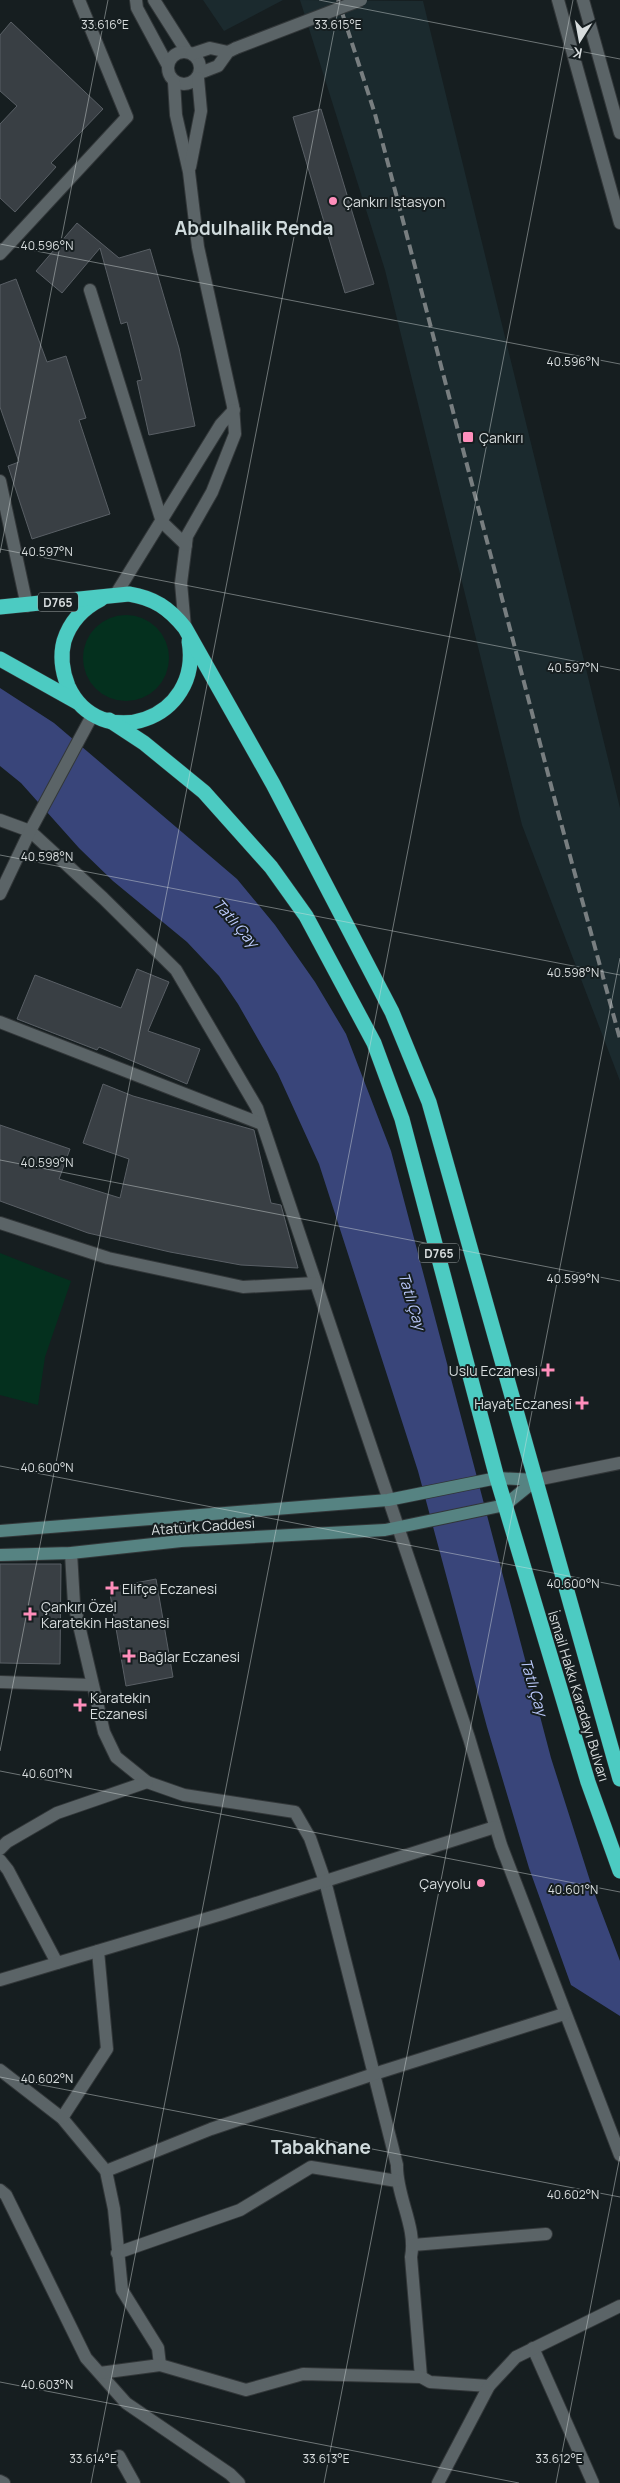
<svg xmlns="http://www.w3.org/2000/svg" width="620" height="2483" viewBox="0 0 620 2483" font-family="Manrope,sans-serif">
	<style>
		.built { fill: #1b2a2e }
		.green { fill: #04301e }
		.water { fill: #39457a }
		.building { fill: #393f44; stroke: #595f65 }
		.lines { fill: none; stroke-linecap: round; stroke-linejoin: round }
		.street-casing { stroke: #323739; stroke-width: 14 }
		.secondary-casing { stroke: #323739; stroke-width: 14 }
		.highway-casing { stroke: #323739; stroke-width: 16 }
		.street { stroke: #5b6467; stroke-width: 12 }
		.secondary { stroke: #568382; stroke-width: 12 }
		.highway { stroke: #4ccbc2; stroke-width: 15 }
		.rail { stroke: #787e80; stroke-width: 4; stroke-dasharray: 10 5; stroke-linecap: butt }
		.street-bridge-casing { stroke: #323739; stroke-width: 14; stroke-linecap: butt }
		.street-bridge { stroke: #5b6467; stroke-width: 12 }
		.ticks { fill: none; stroke: #d8ddde; stroke-width: 1; stroke-opacity: 0.45 }
		.poi-dot { fill: #ff8ebb; stroke: #161e20; stroke-width: 2 }
		.labels { text-anchor: middle; dominant-baseline: central; stroke-width: 4; stroke-linejoin: round; paint-order: stroke }
		.shield { fill: #161e20; stroke: #9ea4a5; stroke-width: 1 }
		.shield-label { font-size: 12px; font-weight: bold; fill: #d8ddde }
		.poi-label { font-size: 14px; fill: #d8ddde; stroke: #161e20; text-anchor: start }
		.street-label { font-size: 14px; fill: #d8ddde; stroke: #161e20 }
		.water-label { font-size: 15px; font-style: italic; fill: #bdcbfe; stroke: #161e20 }
		.district-label { font-size: 19px; font-weight: bold; fill: #d0dbdd; stroke: #161e20 }
		.ticks-label { font-size: 12px; text-anchor: middle; fill: #d8ddde; stroke: #161e20; stroke-width: 4; stroke-linejoin: round; paint-order: stroke }
	</style>
	<rect width="100%" height="100%" fill="#161e20"/>
	<g class="built">
		<path d="M203 0H283L224 31Z"/>
		<path d="M300 0 423 1 620 808V1081L522 825 385 270Z"/>
	</g>
	<g class="green">
		<circle cx="126" cy="658" r="43"/>
		<path d="M0 1253 71 1281 45 1357 38 1405 0 1395Z"/>
	</g>
	<path class="water" d="M0 688 54 723 237 879 275 925 315 982 346 1034 391 1151 551 1758 592 1887 620 1961V2016L571 1985 529 1868 487 1727 418 1471 319 1164 278 1074 238 1004 219 976 187 942 113 881 79 848 21 783 0 766Z"/>
	<g class="building">
		<path d="M11 22 103 109 51 163 56 167 15 212 0 198V124L17 106 0 91V35Z"/>
		<path d="M321 109 374 284 345 293 293 117Z"/>
		<path d="M77 223 119 258 150 249 179 348 195 426 149 435 137 381 142 380 127 322 121 324 100 248 62 293 36 271Z"/>
		<path d="M16 279 47 362 66 356 86 418 79 420 110 514 32 539 8 466 19 462 0 407V285Z"/>
		<path d="M137 969 169 982 148 1031 200 1049 187 1084 99 1047 97 1050 17 1019 35 975 121 1008Z"/>
		<path d="M103 1084 133 1096 254 1130 271 1203 281 1205 298 1268 241 1265 170 1252 88 1233 0 1201V1125L70 1149 59 1179 120 1198 129 1159 83 1143Z"/>
		<path d="M0 1564H61L60 1664 0 1663Z"/>
		<path d="M156 1579 173 1677 126 1686 109 1588Z"/>
	</g>
	<g class="lines">
		<defs>
			<g id="street">
				<path d="M136 0 137 8 167 64"/>
				<path d="M154 0 187 52"/>
				<path d="M558 0 620 223"/>
				<path d="M583 0 620 133"/>
				<circle cx="184" cy="68" r="16"/>
				<path d="M192 54 210 48 228 52"/>
				<path d="M200 73 218 66 228 52 236 48"/>
				<path d="M174 82 176 115 189 172 198 247 233 406 235 434 212 492 187 536 181 583 185 628"/>
				<path d="M190 167 201 111 198 78"/>
				<path d="M0 254 127 117 79 0"/>
				<path d="M90 290 162 522 186 545"/>
				<path d="M0 481 27 606"/>
				<path d="M116 594 221 424 234 410"/>
				<path d="M0 820 30 831 103 898 176 970 257 1108 469 1738 501 1845 620 2155"/>
				<path d="M0 894 30 831 93 714"/>
				<path d="M0 1022 262 1124"/>
				<path d="M0 1223 108 1258 243 1287 315 1283"/>
				<path d="M536 1480 620 1463"/>
				<path d="M71 1553 74 1604 104 1732 116 1757 147 1782 184 1795 295 1812 310 1838 325 1881 397 2165C396 2196 417 2227 411 2257L421 2377"/>
				<path d="M0 1682 92 1685"/>
				<path d="M0 1849 7 1842 57 1813 147 1782"/>
				<path d="M0 1860 8 1870 57 1963"/>
				<path d="M0 1980 222 1914 495 1827"/>
				<path d="M0 2070 62 2118 106 2171 114 2209 122 2290 158 2348 160 2365"/>
				<path d="M62 2118 107 2049 98 1951"/>
				<path d="M106 2171 211 2129 374 2074 564 2014"/>
				<path d="M0 2190 6 2195 86 2358 126 2403 230 2474 239 2483"/>
				<path d="M413 2245 546 2234"/>
				<path d="M117 2253 240 2210 311 2167 397 2181"/>
				<path d="M533 2348 593 2483"/>
				<path d="M100 2373 160 2365 246 2390 303 2374 421 2377 430 2382 489 2386"/>
				<path d="M119 2456 134 2483"/>
				<path d="M0 2481 4 2483"/>
				<path d="M438 2483 489 2386 516 2357 620 2306"/>
			</g>
			<g id="secondary">
				<path d="M0 1531 388 1500 497 1478 536 1480"/>
				<path d="M0 1555 71 1553 181 1541 385 1530 505 1505 536 1480"/>
			</g>
			<g id="highway">
				<path d="M101 599C83 608 70 622 64 641 60 656 62 671 68 686 99 754 203 721 189 641"/>
				<path d="M0 607 129 594C154 598 169 608 185 628L273 784 392 1012 429 1102 620 1779"/>
				<path d="M0 659 77 702"/>
				<path d="M109 720 144 743 204 792 271 867 306 916 374 1043 402 1119 497 1478 588 1782 620 1871"/>
			</g>
		</defs>
		<use href="#street" class="street-casing"/>
		<use href="#secondary" class="secondary-casing"/>
		<use href="#highway" class="highway-casing"/>
		<use href="#street" class="street"/>
		<use href="#secondary" class="secondary"/>
		<use href="#highway" class="highway"/>
		<path class="rail" d="M338 0 375 114 558 812 620 1039"/>
		<defs>
			<path id="street-bridge" d="M236 48 361 0"/>
		</defs>
		<use href="#street-bridge" class="street-bridge-casing"/>
		<use href="#street-bridge" class="street-bridge"/>
	</g>
	<path class="ticks" d="M319 0 620 59M0 244 620 364M0 549 620 670M0 553 108 0M0 855 620 975M0 1160 620 1281M0 1466 620 1586M0 1751 340 0M0 1771 620 1892M0 2077 620 2197M0 2382 519 2483M91 2483 573 0M324 2483 620 958M556 2483 620 2156"/>
	<g class="poi-dot">
		<circle cx="333" cy="201" r="5"/>
		<rect x="462" y="431" width="12" height="12" rx="2.5"/>
		<path d="M545.5 1362.5h5v5h5v5h-5v5h-5v-5h-5v-5h5z"/>
		<path d="M579.5 1395.5h5v5h5v5h-5v5h-5v-5h-5v-5h5z"/>
		<path d="M109.5 1580.5h5v5h5v5h-5v5h-5v-5h-5v-5h5z"/>
		<path d="M27.5 1606.5h5v5h5v5h-5v5h-5v-5h-5v-5h5z"/>
		<path d="M126.5 1648.5h5v5h5v5h-5v5h-5v-5h-5v-5h5z"/>
		<path d="M77.5 1697.5h5v5h5v5h-5v5h-5v-5h-5v-5h5z"/>
		<circle cx="481" cy="1883" r="5"/>
	</g>
	<g class="labels">
		<g class="shield">
			<rect x="38" y="592.5" width="40" height="19" rx="4"/>
			<rect x="419" y="1243.5" width="40" height="19" rx="4"/>
		</g>
		<g class="shield-label">
			<text x="58" y="602">D765</text>
			<text x="439" y="1253">D765</text>
		</g>
		<g class="poi-label">
			<text x="343" y="201">Çankırı Istasyon</text>
			<text x="479" y="437">Çankırı</text>
			<text x="538" y="1370" text-anchor="end">Uslu Eczanesi</text>
			<text x="572" y="1403" text-anchor="end">Hayat Eczanesi</text>
			<text x="122" y="1588">Elifçe Eczanesi</text>
			<text x="41" y="1606">Çankırı Özel<tspan x="41" dy="16">Karatekin Hastanesi</tspan></text>
			<text x="139" y="1656">Bağlar Eczanesi</text>
			<text x="90" y="1697">Karatekin<tspan x="90" dy="16">Eczanesi</tspan></text>
			<text x="471" y="1883" text-anchor="end">Çayyolu</text>
		</g>
		<g class="street-label">
			<text transform="translate(203 1526) rotate(-4)">Atatürk Caddesi</text>
			<text transform="translate(579 1696) rotate(73)">İsmail Hakkı Karadayı Bulvarı</text>
		</g>
		<g class="water-label">
			<text transform="translate(236 923) rotate(49)">Tatlı Çay</text>
			<text transform="translate(412 1301) rotate(73)">Tatlı Çay</text>
			<text transform="translate(534 1687) rotate(73)">Tatlı Çay</text>
		</g>
		<g class="district-label">
			<text x="254" y="228">Abdulhalik Renda</text>
			<text x="321" y="2147">Tabakhane</text>
		</g>
	</g>
	<g class="ticks-label">
		<text x="105" y="29">33.616°E</text>
		<text x="338" y="29">33.615°E</text>
		<text x="47" y="250">40.596°N</text>
		<text x="573" y="366">40.596°N</text>
		<text x="47" y="556">40.597°N</text>
		<text x="573" y="672">40.597°N</text>
		<text x="47" y="861">40.598°N</text>
		<text x="573" y="977">40.598°N</text>
		<text x="47" y="1167">40.599°N</text>
		<text x="573" y="1283">40.599°N</text>
		<text x="47" y="1472">40.600°N</text>
		<text x="573" y="1588">40.600°N</text>
		<text x="47" y="1778">40.601°N</text>
		<text x="573" y="1894">40.601°N</text>
		<text x="47" y="2083">40.602°N</text>
		<text x="573" y="2199">40.602°N</text>
		<text x="47" y="2389">40.603°N</text>
		<text x="93" y="2463">33.614°E</text>
		<text x="326" y="2463">33.613°E</text>
		<text x="559" y="2463">33.612°E</text>
	</g>
	<g transform="translate(580 40) rotate(191)" stroke="#161e20" stroke-width="4" paint-order="stroke">
	<path d="M0-4L9 19L0 12L-9 19Z" fill="#d8ddde"/>
	<text y="-8" font-size="14" font-weight="bold" text-anchor="middle" fill="#d8ddde">K</text>
	</g>
</svg>
